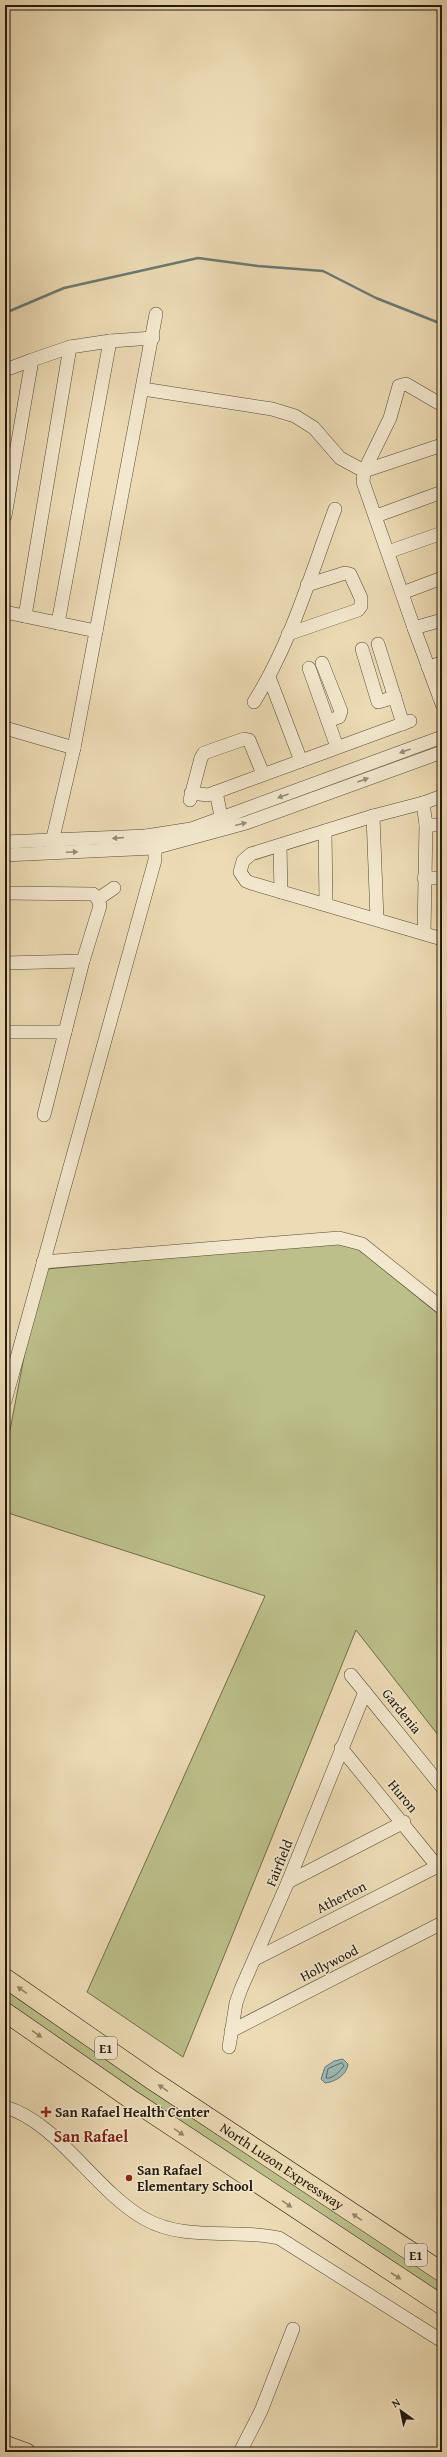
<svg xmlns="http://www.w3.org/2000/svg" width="447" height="2457" viewBox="0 0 447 2457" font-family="'Gentium Book Plus',serif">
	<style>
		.green { fill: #bcbf8a; stroke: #706c4b }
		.water { fill: #9bb9b6; stroke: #6b7972 }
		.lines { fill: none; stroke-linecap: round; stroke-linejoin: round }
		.shore { stroke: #5f6961; stroke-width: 1 }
		.stream { stroke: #6b7972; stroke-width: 2.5 }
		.minor-casing { stroke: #554a36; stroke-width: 14 }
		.major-casing { stroke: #23190c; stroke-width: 18 }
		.highway-casing { stroke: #23190c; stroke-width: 20 }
		.minor { stroke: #f3e8ce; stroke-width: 13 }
		.major { stroke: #ecdbb4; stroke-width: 17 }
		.highway { stroke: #ecdbb4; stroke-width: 19 }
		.oneway { fill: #958b77 }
		.oneway2 { fill: #928468 }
		.poi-dot { fill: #8f2418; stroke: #f3e8ce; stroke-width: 1.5 }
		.labels { text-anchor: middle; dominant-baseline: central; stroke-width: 3; stroke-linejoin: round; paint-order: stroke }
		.shield { fill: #f3e8ce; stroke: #615746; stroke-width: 1 }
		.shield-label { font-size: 13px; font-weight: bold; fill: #23190c }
		.street-label { font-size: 14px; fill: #23190c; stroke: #f3e8ce }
		.poi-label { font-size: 14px; font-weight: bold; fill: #23190c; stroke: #f3e8ce; text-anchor: start }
		.quarter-label { font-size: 16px; font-weight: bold; fill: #7a1f14; stroke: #f3e8ce }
	</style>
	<rect width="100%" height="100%" fill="#ecdbb4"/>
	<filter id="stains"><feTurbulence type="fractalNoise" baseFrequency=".005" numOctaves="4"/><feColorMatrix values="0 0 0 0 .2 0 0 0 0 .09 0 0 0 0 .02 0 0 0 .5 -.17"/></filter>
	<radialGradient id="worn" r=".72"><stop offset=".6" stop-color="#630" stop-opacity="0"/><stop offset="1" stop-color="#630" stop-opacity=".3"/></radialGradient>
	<g class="green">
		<path d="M330 1243 353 1245 442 1317V1740L356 1630 183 2057 87 1992 265 1596 5 1512V1456L29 1331 47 1269Z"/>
		<path d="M5 1987 442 2280V2301L5 2007Z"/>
	</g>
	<path class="water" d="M343 2059 348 2064C347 2075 335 2082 325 2083L321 2079 325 2067 334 2061Z"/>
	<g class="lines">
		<path class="shore" d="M342 2063 344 2066C339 2072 333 2079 326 2078L328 2069Z"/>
		<path class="stream" d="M5 313 64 288 198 258 258 266 323 271 376 298 442 324"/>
		<defs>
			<g id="minor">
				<path d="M5 370 32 360"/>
				<path d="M143 389 272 409 295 416 314 428 340 458 364 471 442 445"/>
				<path d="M5 516 32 360 70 347 110 341 153 338"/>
				<path d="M376 516 442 492"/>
				<path d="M388 552 442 533"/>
				<path d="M402 593 442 578"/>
				<path d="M5 612 96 631"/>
				<path d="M25 616 70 347"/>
				<path d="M442 620 414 628 442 704"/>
				<path d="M58 623 110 341"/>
				<path d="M414 628 363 482 364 471 390 418 399 386 406 384 442 405"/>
				<path d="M288 634 358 610 361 606V598L350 574 345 573 307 585"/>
				<path d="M378 644 403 724"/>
				<path d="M362 649 378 702 395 697"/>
				<path d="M322 663 341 711 339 717 328 721"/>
				<path d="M428 667 442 663"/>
				<path d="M309 668 337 747"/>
				<path d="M269 677 301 761"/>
				<path d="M254 702C291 643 311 574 335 509"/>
				<path d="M5 728 74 748"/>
				<path d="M216 792 223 826"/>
				<path d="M191 793 208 795 410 721"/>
				<path d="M442 796 423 803 373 816 251 854 243 861 240 872 246 881 251 883 442 939"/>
				<path d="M190 800 201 758 204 753 244 739 249 740 263 774"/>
				<path d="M423 803 426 825 424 933"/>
				<path d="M373 816 377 919"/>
				<path d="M426 825H442"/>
				<path d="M325 831 326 904"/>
				<path d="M5 842 146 836 191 829 442 737"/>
				<path d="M280 846 281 892"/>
				<path d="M52 852V842L74 748 156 314"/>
				<path d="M5 855 154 848 246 823 442 752"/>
				<path d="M424 878H442"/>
				<path d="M5 893 93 894 98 899 100 906 83 961 44 1115"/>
				<path d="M98 899 114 888"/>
				<path d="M5 963 83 961"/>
				<path d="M5 1032H65"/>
				<path d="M43 1262 339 1238 362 1244 442 1308"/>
				<path d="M5 1401 155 860V850L146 836"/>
				<path d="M351 1675 442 1787"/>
				<path d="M341 1748 437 1866"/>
				<path d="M288 1882 404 1822"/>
				<path d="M255 1959 442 1864"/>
				<path d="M231 2031 442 1923"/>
				<path d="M229 2047 236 2003 241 1989 288 1882 365 1692"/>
				<path d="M5 2107C58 2122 95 2191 145 2219 186 2242 235 2228 279 2238L442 2341"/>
				<path d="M240 2452 261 2411 293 2329"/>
			</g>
			<path id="major" d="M5 2444 27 2452"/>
			<g id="highway">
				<path id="s1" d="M5 1978 152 2080 442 2272"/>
				<path d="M5 2012 129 2098 442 2305"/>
			</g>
		</defs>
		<use href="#minor" class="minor-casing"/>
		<use href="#major" class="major-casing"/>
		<use href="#highway" class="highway-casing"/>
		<use href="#minor" class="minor"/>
		<use href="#major" class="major"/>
		<use href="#highway" class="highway"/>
	</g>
	<defs><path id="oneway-solid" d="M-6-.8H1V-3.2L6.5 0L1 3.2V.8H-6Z"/></defs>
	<g class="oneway">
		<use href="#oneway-solid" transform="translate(405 751) rotate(160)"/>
		<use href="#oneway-solid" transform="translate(363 780) rotate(-20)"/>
		<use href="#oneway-solid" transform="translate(283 796) rotate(160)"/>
		<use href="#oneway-solid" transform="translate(241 824) rotate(-14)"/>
		<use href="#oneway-solid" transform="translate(118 838) rotate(175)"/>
		<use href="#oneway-solid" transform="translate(72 852) rotate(-3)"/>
	</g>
	<g class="oneway2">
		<use href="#oneway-solid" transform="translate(22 1990) rotate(-145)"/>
		<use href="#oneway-solid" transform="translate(37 2034) rotate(35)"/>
		<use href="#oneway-solid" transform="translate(163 2088) rotate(-146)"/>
		<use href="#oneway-solid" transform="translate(179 2132) rotate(34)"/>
		<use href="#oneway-solid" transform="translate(287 2204) rotate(34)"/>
		<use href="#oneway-solid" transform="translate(357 2217) rotate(-146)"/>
		<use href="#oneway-solid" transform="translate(396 2276) rotate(33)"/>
	</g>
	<g class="poi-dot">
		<path d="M44 2106h4v4h4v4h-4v4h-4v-4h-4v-4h4z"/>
		<circle cx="129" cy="2178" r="4"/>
	</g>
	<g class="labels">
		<g class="shield">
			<rect x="95" y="2037" width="22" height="22" rx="3"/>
			<rect x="405" y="2244" width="22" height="22" rx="3"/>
		</g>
		<g class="shield-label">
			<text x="106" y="2048">E1</text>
			<text x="416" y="2255">E1</text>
		</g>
		<g class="street-label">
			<text transform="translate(402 1711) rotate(51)">Gardenia</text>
			<text transform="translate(403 1796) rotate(50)">Huron</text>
			<text transform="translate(279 1863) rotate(-68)">Fairfield</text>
			<text transform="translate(341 1897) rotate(-27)">Atherton</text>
			<text transform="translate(329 1963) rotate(-27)">Hollywood</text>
			<text stroke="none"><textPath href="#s1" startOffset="335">North Luzon Expressway</textPath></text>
		</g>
		<g class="poi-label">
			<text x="55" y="2112">San Rafael Health Center</text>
			<text x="137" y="2170">San Rafael<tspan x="137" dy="16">Elementary School</tspan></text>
		</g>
		<g class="quarter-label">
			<text x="91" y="2136">San Rafael</text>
		</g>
	</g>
	<rect width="447" height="2457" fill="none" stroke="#ecdbb4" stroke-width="20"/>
	<rect x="6" y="6" width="435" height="2445" fill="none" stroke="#23190c" stroke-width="2"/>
	<rect x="10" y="10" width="427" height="2437" fill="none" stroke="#23190c"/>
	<g transform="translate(401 2411) rotate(327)" stroke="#f3e8ce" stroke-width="3" paint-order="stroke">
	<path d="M0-3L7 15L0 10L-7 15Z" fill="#23190c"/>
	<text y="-6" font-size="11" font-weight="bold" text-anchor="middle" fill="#23190c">N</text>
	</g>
	<rect width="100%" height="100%" filter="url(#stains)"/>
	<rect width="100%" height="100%" fill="url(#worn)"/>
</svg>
